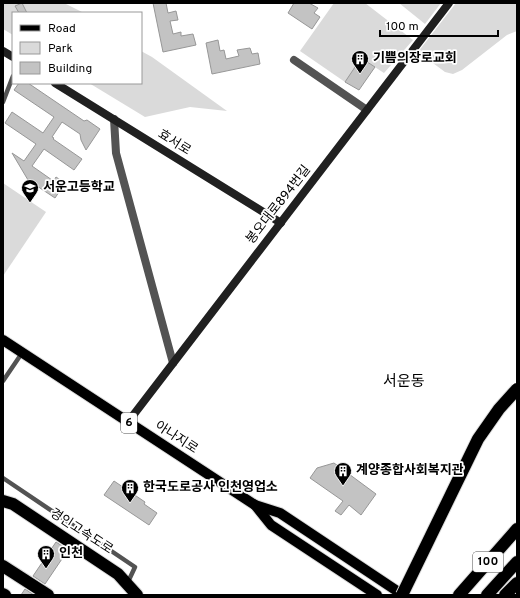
<svg xmlns="http://www.w3.org/2000/svg" width="520" height="598" viewBox="0 0 520 598" font-family="Overpass,'Noto Sans KR',sans-serif">
	<style>
		.green { fill: #dadada }
		.building { fill: #c3c3c3; stroke: #979797 }
		.lines { fill: none; stroke-linecap: round; stroke-linejoin: round }
		.primary-casing { stroke: #dbdbdb; stroke-width: 12 }
		.highway-casing { stroke: #dbdbdb; stroke-width: 14 }
		.lane { stroke: #535353; stroke-width: 4.5 }
		.street { stroke: #535353; stroke-width: 8 }
		.secondary { stroke: #202020; stroke-width: 8 }
		.primary { stroke: #000; stroke-width: 10 }
		.highway { stroke: #000; stroke-width: 12 }
		.highway-bridge-casing { stroke: #dbdbdb; stroke-width: 14; stroke-linecap: butt }
		.highway-bridge { stroke: #000; stroke-width: 12 }
		.labels { text-anchor: middle; dominant-baseline: central; stroke-width: 3.5; stroke-linejoin: round; paint-order: stroke }
		.shield { fill: #fff; stroke: #4c4c4c; stroke-width: 1 }
		.shield-label { font-size: 12px; font-weight: bold; fill: #000 }
		.poi-label { font-size: 13px; font-weight: bold; fill: #000; stroke: #fff; text-anchor: start }
		.street-label { font-size: 13px; fill: #000; stroke: #fff }
		.quarter-label { font-size: 15px; fill: #000; stroke: #fff }
	</style>
	<rect width="100%" height="100%" fill="#fff"/>
	<g class="green">
		<path d="M3 3H64L84 13H13V35L3 29Z"/>
		<path d="M334 3H365L413 40 384 73 361 58 345 82 300 51Z"/>
		<path d="M399 3H441L425 24Z"/>
		<path d="M456 3H517V31L507 35 462 70 453 74 445 72 418 52Z"/>
		<path d="M141 51 152 57 227 111 190 107 145 117 89 83H141Z"/>
		<path d="M3 183 46 212 3 276Z"/>
	</g>
	<g class="building">
		<path d="M22 3 27 13H19L15 6Z"/>
		<path d="M153 3H166L168 13 176 11 178 20 170 21 173 34 181 32V36L193 34 196 45 163 52Z"/>
		<path d="M294 3H309L318 8 314 13 320 17 312 29 288 13Z"/>
		<path d="M218 40 220 51 224 50 226 59 239 56 237 50 250 48 252 54 258 53 260 64 212 74 206 43Z"/>
		<path d="M361 58 375 67 359 90 345 82Z"/>
		<path d="M19 83H28L84 121 87 120 100 129 86 150 81 140 80 134 62 122 52 137 54 138 53 139 82 159 74 170 44 149 32 166 52 180 53 179 54 180 56 177 65 183 55 198 28 180 12 153 24 161 36 144 5 123 12 112 43 133 54 117 14 90Z"/>
		<path d="M334 463 376 494 361 515 349 505 341 515 335 511 343 501 310 478 317 468Z"/>
		<path d="M114 481 145 502 144 504 157 513 149 525 104 495Z"/>
		<path d="M56 542 68 550 45 584 33 576Z"/>
		<path d="M25 589 34 595H21Z"/>
	</g>
	<g class="lines">
		<defs>
			<g id="primary">
				<path d="M3 340 255 505 280 513 403 595"/>
				<path d="M255 505 271 525 377 595"/>
			</g>
			<g id="highway">
				<path d="M3 501 13 504 118 574 137 595"/>
				<path d="M3 566 48 595"/>
				<path d="M3 594 5 595"/>
				<path d="M459 595 517 529"/>
				<path d="M487 595 517 562"/>
				<path d="M505 595 517 583"/>
			</g>
		</defs>
		<use href="#primary" class="primary-casing"/>
		<use href="#highway" class="highway-casing"/>
		<g class="lane">
			<path d="M3 102 13 76"/>
			<path d="M3 381 22 353"/>
			<path d="M3 478 135 567 128 582"/>
		</g>
		<g class="street">
			<path d="M294 60 367 110"/>
			<path d="M114 119 116 153 173 363"/>
		</g>
		<g class="secondary">
			<path d="M3 51 13 57"/>
			<path d="M55 83 281 223"/>
			<path d="M128 422 449 3"/>
		</g>
		<use href="#primary" class="primary"/>
		<use href="#highway" class="highway"/>
		<defs>
			<path id="highway-bridge" d="M402 595 478 439 499 409 517 389"/>
		</defs>
		<use href="#highway-bridge" class="highway-bridge-casing"/>
		<use href="#highway-bridge" class="highway-bridge"/>
	</g>
	<defs>
		<symbol id="building-pin" viewBox="-11 -11 22 30"><path d="M0 17L-7.5 6A9.5 9.5 0 1 1 7.5 6Z" fill="#000" stroke="#fff"/><path d="M-4-6H4V6H1V3H-1V6H-4ZM-2.5-4.3h1.7v1.8h-1.7ZM.8-4.3h1.7v1.8H.8ZM-2.5-1h1.7V.8h-1.7ZM.8-1h1.7V.8H.8Z" fill="#fff"/></symbol>
		<symbol id="school-pin" viewBox="-11 -11 22 30"><path d="M0 17L-7.5 6A9.5 9.5 0 1 1 7.5 6Z" fill="#000" stroke="#fff"/><path d="M0-5L7-2L0 1L-7-2ZM-4 1L0 2.5L4 1V4Q0 6-4 4Z" fill="#fff"/></symbol>
	</defs>
	<g fill-rule="evenodd">
		<use href="#building-pin" x="350" y="49" width="20" height="27"/>
		<use href="#school-pin" x="20" y="178" width="20" height="27"/>
		<use href="#building-pin" x="333" y="461" width="20" height="27"/>
		<use href="#building-pin" x="120" y="478" width="20" height="27"/>
		<use href="#building-pin" x="36" y="544" width="20" height="27"/>
	</g>
	<g class="labels">
		<g class="shield">
			<rect x="121" y="413" width="16" height="20" rx="3"/>
			<rect x="473" y="552" width="30" height="20" rx="3"/>
		</g>
		<g class="shield-label">
			<text x="129" y="423">6</text>
			<text x="488" y="562">100</text>
		</g>
		<g class="poi-label">
			<text x="373" y="59">기쁨의장로교회</text>
			<text x="43" y="188">서운고등학교</text>
			<text x="356" y="471">계양종합사회복지관</text>
			<text x="143" y="488">한국도로공사 인천영업소</text>
			<text x="59" y="554">인천</text>
		</g>
		<g class="street-label">
			<text transform="translate(174 143) rotate(32)">효서로</text>
			<text transform="translate(279 205) rotate(-52)">봉오대로894번길</text>
			<text transform="translate(176 438) rotate(33)">아나지로</text>
			<text transform="translate(81 532) rotate(33)">경인고속도로</text>
		</g>
		<g class="quarter-label">
			<text x="404" y="382">서운동</text>
		</g>
	</g>
	<rect width="520" height="598" fill="none" stroke="#000000" stroke-width="8"/>
	<rect x="12" y="12" width="130" height="72" fill="#ffffff" stroke="#999999"/>
	<rect x="20" y="25" width="20" height="6" fill="#000000" stroke="#999999"/>
	<text x="48" y="32" font-size="12" fill="#000000">Road</text>
	<rect x="20" y="42" width="20" height="12" fill="#dadada" stroke="#999999"/>
	<text x="48" y="52" font-size="12" fill="#000000">Park</text>
	<rect x="20" y="62" width="20" height="12" fill="#c3c3c3" stroke="#999999"/>
	<text x="48" y="72" font-size="12" fill="#000000">Building</text>
	<path d="M380 30v6h118v-6" fill="none" stroke="#000000" stroke-width="2"/>
	<text x="386" y="30" font-size="12" fill="#000000" stroke="#ffffff" stroke-width="3" paint-order="stroke">100 m</text>
</svg>
